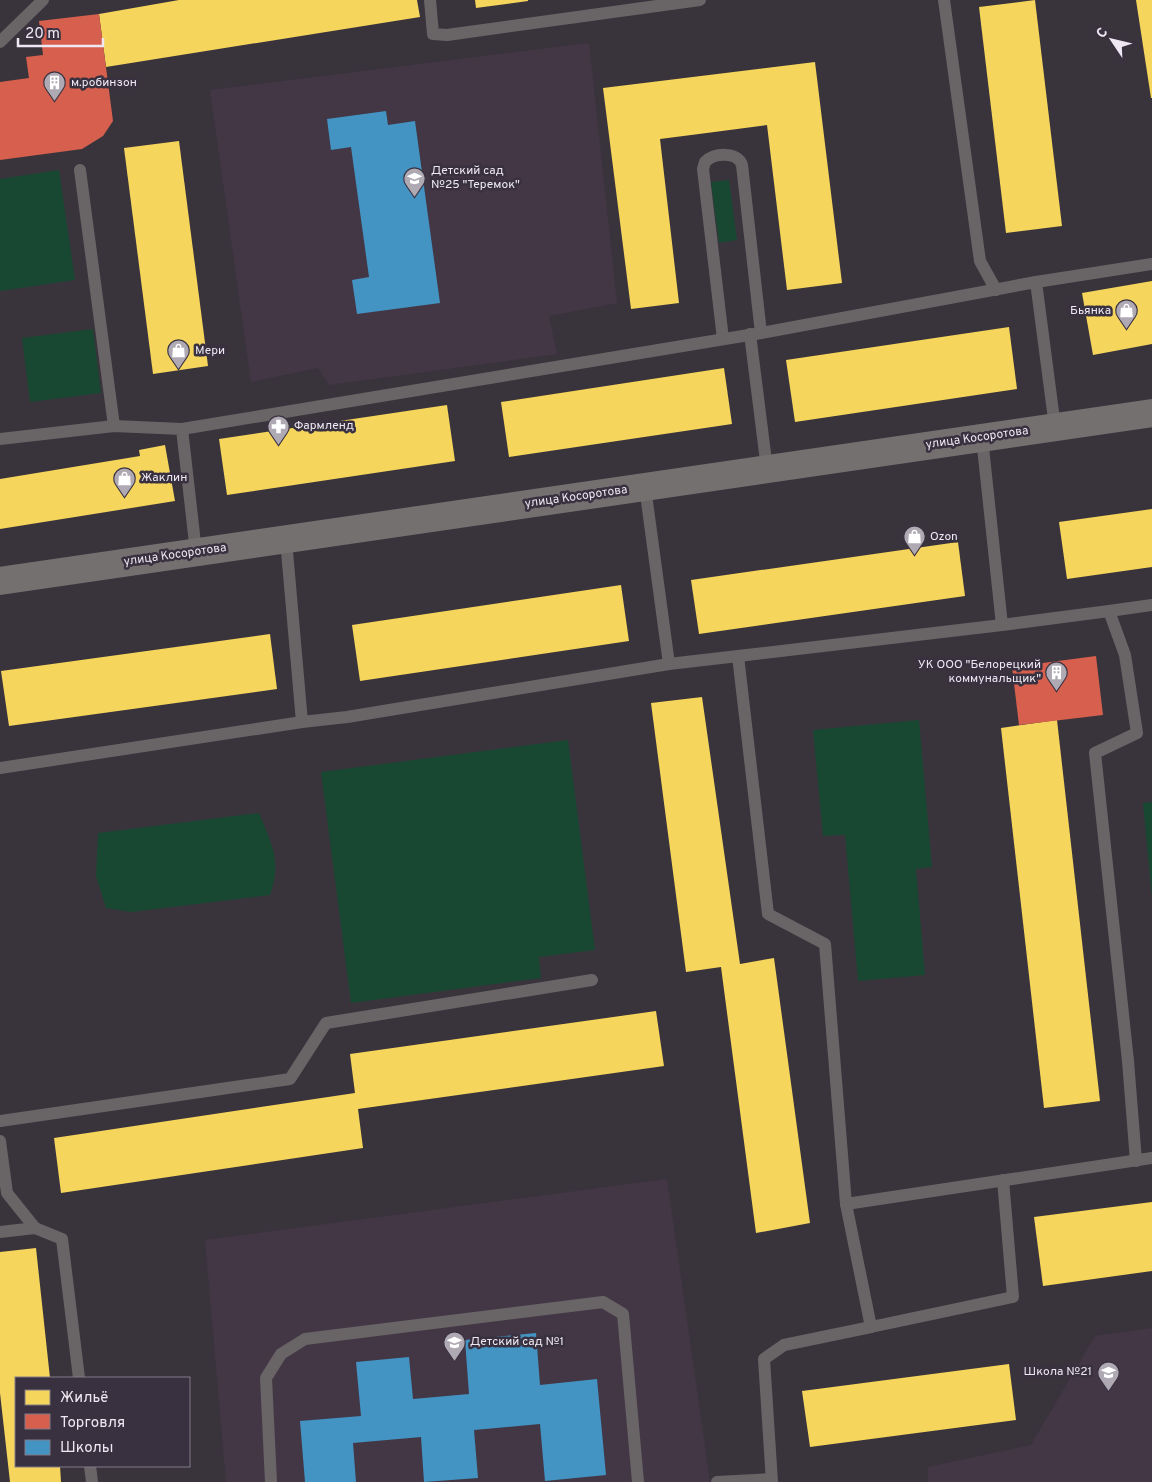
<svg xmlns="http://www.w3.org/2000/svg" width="1152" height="1482" viewBox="0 0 1152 1482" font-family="Overpass,sans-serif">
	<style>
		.education { fill: #433746 }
		.green { fill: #184832 }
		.homes { fill: #f6d55c }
		.shops { fill: #d6604d }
		.schools { fill: #4393c3 }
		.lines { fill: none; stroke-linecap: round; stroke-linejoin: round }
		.lane { stroke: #696566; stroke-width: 12 }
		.secondary { stroke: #747070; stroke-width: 28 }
		.labels { text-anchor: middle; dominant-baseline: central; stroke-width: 5; stroke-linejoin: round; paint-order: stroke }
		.poi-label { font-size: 12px; fill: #ede8f1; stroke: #393140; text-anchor: start }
		.street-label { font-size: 12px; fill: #ede8f1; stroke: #393140 }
	</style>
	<rect width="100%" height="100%" fill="#39343c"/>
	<g class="education">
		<path d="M589 43 617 303 549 316 557 354 329 385 318 368 251 382 210 90Z"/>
		<path d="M667 1179 710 1482H226L205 1240Z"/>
		<path d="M1152 1328V1482H928V1467L1031 1445 1095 1336Z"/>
	</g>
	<g class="green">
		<path d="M59 170 75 280 0 291V179Z"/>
		<path d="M729 180 737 240 719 243 711 182Z"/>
		<path d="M93 329 101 393 30 402 22 338Z"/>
		<path d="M919 720 932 867 916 869 925 975 858 981 845 835 823 836 813 730Z"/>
		<path d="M568 740 595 950 539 957 541 978 351 1003 321 772Z"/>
		<path d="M1152 802V897L1143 803Z"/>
		<path d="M259 813C272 845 282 861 270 895L131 912 106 908 96 876 98 833Z"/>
	</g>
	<g class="homes">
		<path d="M179 0H417L420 17 106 67 99 14Z"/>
		<path d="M475 0H528V1L476 8Z"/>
		<path d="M1035 0 1062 226 1006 233 979 7Z"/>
		<path d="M1136 0H1152V98H1151Z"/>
		<path d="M815 62 842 283 787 290 767 125 699 134 660 139 679 303 631 309 603 88Z"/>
		<path d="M179 141 208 366 153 374 124 148Z"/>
		<path d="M1152 281V344L1093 355 1082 293Z"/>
		<path d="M1009 327 1017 389 795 422 786 360Z"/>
		<path d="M724 368 732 424 509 457 501 402Z"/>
		<path d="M447 405 455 461 227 495 219 439Z"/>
		<path d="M165 445 175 501 0 529V479L140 456 139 450Z"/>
		<path d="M1152 509V567L1067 579 1059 522Z"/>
		<path d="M958 542 965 596 699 634 691 580Z"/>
		<path d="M621 585 629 641 360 681 352 625Z"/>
		<path d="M270 634 277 689 9 726 1 671Z"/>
		<path d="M702 697 740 964 774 958 810 1223 756 1233 721 967 686 972 651 703Z"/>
		<path d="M1057 720 1100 1101 1044 1108 1001 728Z"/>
		<path d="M656 1011 664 1066 358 1109 363 1148 61 1193 54 1138 355 1093 350 1054Z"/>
		<path d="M1152 1202V1271L1043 1286 1034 1217Z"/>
		<path d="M36 1248 50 1378H16V1466H60L61 1482H10L0 1393V1252Z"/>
		<path d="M1009 1364 1016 1420 810 1447 802 1391Z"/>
	</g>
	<g class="shops">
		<path d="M99 14 113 121 103 136 82 149 0 160V82L29 78 26 57 43 55 39 21Z"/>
		<path d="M1096 656 1103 715 1019 725 1012 667Z"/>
	</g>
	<g class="schools">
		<path d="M386 111 388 125 415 121 440 303 357 314 352 280 369 277 351 147 331 150 327 119Z"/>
		<path d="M536 1333 540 1385 597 1379 606 1475 545 1481 540 1424 474 1430 478 1478 424 1482 421 1437 353 1443 356 1482H305L300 1421 361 1416 356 1362 409 1357 413 1399 469 1394 465 1340Z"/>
	</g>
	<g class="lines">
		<g class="lane">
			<path d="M430 0 433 34 447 35 700 0"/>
			<path d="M944 0 980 261 996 290"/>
			<path d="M0 42 43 0"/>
			<path d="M80 170 114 426"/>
			<path d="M750 334 767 469"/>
			<path d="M723 339 703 169 705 162C714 153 737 151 742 165L761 333"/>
			<path d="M1055 427 1036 282 1152 264"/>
			<path d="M182 429 761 333 1036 282"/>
			<path d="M0 439 114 426 182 429 196 552"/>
			<path d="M645 487 669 664 738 656 768 914 825 944 846 1204 871 1327 784 1345 764 1359 772 1482"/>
			<path d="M286 540 302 722"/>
			<path d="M1109 611 1152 605"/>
			<path d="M1002 625 1109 611 1125 655 1137 733 1095 753 1128 1061 1136 1161"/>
			<path d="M738 656 1002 625 982 438"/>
			<path d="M0 768 302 722 347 717 669 664"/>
			<path d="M0 1121 290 1079 326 1023 592 980"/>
			<path d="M0 1141 7 1193 35 1228 0 1232"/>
			<path d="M846 1204 1152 1158"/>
			<path d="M35 1228 62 1239 79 1378"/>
			<path d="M871 1327 1013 1297 1003 1180"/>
			<path d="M90 1466 92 1482"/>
			<path d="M271 1482 266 1378 281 1354 305 1339 603 1302 623 1314 638 1482"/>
			<path d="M717 1482 771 1479"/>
		</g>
		<path class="secondary" d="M0 581 1152 413"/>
	</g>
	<defs>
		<symbol id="building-pin" viewBox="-11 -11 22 30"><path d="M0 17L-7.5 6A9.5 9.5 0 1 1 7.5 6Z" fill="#aea9b2" stroke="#393140"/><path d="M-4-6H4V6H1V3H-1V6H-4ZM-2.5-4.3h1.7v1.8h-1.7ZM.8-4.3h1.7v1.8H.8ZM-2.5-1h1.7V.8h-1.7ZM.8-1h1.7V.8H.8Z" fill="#fff"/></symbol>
		<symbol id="school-pin" viewBox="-11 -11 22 30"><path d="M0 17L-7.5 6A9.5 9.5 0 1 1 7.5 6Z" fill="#aea9b2" stroke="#393140"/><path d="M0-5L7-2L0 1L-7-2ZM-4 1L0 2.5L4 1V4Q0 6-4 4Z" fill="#fff"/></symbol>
		<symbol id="shop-pin" viewBox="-11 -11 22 30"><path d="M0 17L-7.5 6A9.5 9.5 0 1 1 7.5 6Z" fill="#aea9b2" stroke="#393140"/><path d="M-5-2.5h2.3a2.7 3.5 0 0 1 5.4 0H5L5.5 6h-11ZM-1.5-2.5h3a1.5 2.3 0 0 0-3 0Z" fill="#fff"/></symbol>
		<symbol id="pharmacy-pin" viewBox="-11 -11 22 30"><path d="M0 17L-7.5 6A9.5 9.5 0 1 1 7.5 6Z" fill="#aea9b2" stroke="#393140"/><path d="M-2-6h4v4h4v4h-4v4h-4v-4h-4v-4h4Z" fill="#fff"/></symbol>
	</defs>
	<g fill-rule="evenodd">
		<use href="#building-pin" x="42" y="70" width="25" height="34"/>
		<use href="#school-pin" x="402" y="166" width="25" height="34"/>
		<use href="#shop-pin" x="1114" y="298" width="25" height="34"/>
		<use href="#shop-pin" x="166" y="338" width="25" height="34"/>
		<use href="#pharmacy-pin" x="266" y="414" width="25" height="34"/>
		<use href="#shop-pin" x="112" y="466" width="25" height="34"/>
		<use href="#shop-pin" x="902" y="524" width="25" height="34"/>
		<use href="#building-pin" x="1044" y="660" width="25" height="34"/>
		<use href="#school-pin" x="442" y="1330" width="25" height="34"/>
		<use href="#school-pin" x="1096" y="1360" width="25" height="34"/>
	</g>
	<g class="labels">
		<g class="poi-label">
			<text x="71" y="83">м.робинзон</text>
			<text x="431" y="171">Детский сад<tspan x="431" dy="14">№25 "Теремок"</tspan></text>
			<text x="1111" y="311" text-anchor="end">Бьянка</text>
			<text x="195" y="351">Мери</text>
			<text x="294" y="426">Фармленд</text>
			<text x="141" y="478">Жаклин</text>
			<text x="930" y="537">Ozon</text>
			<text x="1041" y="665" text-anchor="end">УК ООО "Белорецкий<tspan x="1041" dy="14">коммунальщик"</tspan></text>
			<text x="470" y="1342">Детский сад №1</text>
			<text x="1092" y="1372" text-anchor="end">Школа №21</text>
		</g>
		<g class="street-label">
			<text transform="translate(977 438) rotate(-8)">улица Косоротова</text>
			<text transform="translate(576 497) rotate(-8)">улица Косоротова</text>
			<text transform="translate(175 555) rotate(-8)">улица Косоротова</text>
		</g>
	</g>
	<rect x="15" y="1377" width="175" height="90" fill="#393140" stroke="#817a87"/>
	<rect x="25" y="1390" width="25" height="15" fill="#f6d55c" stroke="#817a87"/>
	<text x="60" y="1402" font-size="15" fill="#ede8f1">Жильё</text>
	<rect x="25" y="1414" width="25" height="15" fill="#d6604d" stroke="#817a87"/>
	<text x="60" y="1427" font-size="15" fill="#ede8f1">Торговля</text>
	<rect x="25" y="1440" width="25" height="15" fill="#4393c3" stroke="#817a87"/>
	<text x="60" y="1452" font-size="15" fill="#ede8f1">Школы</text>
	<g transform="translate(1112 40) rotate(305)" stroke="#393140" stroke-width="4" paint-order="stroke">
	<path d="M0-4L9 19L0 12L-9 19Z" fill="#ede8f1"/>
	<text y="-8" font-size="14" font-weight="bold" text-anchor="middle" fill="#ede8f1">С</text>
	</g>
	<path d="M18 38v8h85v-8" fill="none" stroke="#ede8f1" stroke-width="2.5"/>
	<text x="25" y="38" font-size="15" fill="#ede8f1" stroke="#393140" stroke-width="4" paint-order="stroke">20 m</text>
</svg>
